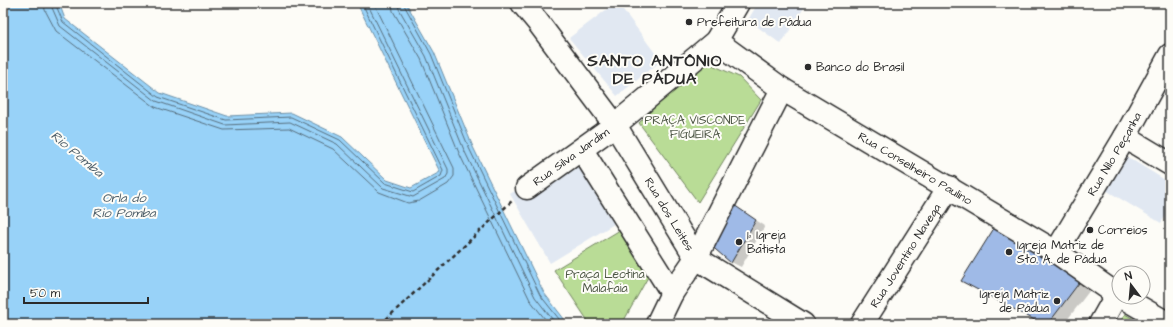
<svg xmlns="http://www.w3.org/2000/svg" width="1173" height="327" viewBox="0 0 1173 327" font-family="'Architects Daughter',sans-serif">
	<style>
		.built { fill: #e1e8f2 }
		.green { fill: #b9dc96; stroke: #728460 }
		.water { fill: #98d2f8; stroke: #6c8fa6 }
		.shadow { fill: #0003 }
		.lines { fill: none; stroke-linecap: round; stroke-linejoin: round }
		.shore { stroke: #576e7d; stroke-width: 1 }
		.building { fill: #9fbae7; stroke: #2b2b2b }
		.minor-casing { stroke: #2b2b2b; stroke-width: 25 }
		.major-casing { stroke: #2b2b2b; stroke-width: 25 }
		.path { stroke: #2b2b2b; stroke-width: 2.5; stroke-dasharray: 4 3; stroke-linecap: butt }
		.minor { stroke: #fdfcf7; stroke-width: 22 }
		.major { stroke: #fdfcf7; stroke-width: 22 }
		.poi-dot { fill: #2b2b2b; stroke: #fdfcf7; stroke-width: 1.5 }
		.labels { text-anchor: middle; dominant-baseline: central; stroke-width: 4; stroke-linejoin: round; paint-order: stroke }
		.poi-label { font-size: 12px; fill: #2b2b2b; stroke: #fdfcf7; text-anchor: start }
		.park-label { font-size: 12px; fill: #4e5746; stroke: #fdfcf7 }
		.street-label { font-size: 12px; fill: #2b2b2b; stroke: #fdfcf7 }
		.water-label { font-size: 13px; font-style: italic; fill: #4c5d68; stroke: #fdfcf7 }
		.district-label { font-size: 16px; font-weight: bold; letter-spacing: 1px; fill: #2b2b2b; stroke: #fdfcf7 }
	</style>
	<rect width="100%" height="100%" fill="#fdfcf7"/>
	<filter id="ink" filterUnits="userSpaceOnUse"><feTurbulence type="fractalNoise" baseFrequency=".025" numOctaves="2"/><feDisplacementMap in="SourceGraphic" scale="8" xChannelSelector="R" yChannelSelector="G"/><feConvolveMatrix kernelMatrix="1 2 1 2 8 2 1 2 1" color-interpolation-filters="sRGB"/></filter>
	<g filter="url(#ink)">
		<g class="built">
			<path d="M615 3H618L661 61 617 96 569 38Z"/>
			<path d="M758 3H807L781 44 748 20Z"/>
			<path d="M573 154 614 224 550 263 510 194Z"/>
			<path d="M1124 155 1170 183V209L1161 223 1104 189Z"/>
		</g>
		<g class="green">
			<path d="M708 63 739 77 761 100 698 202 639 123 692 71Z"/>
			<path d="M620 230 648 277 622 324H590L554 270Z"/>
			<path d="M1125 314 1142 324H1119Z"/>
		</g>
		<path class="water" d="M3 3H59L65 19 160 93 227 116 292 113 342 137 387 180 411 188 440 172 357 3H406L434 52 473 147 544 293 568 324H3Z"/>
		<g class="shadow">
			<path d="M731 204 765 226 741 267 731 262Z"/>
			<path d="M996 227 1093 286 1064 324H1043Z"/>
		</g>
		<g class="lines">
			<g class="shore">
				<path d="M44 3 45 10 56 31 155 107 224 130 289 128 333 149 379 192 408 203 419 201 448 184 454 176V168L374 3"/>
				<path d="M50 3 60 26 156 101 225 125 290 122 337 144 383 188 413 197 445 179 448 174V169L367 3"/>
				<path d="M55 3 63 22 158 97 226 120 291 117 340 140 385 183 413 192 441 176 443 170 362 3"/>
				<path d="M392 3 393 11 421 59 459 153 530 300 549 324"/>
				<path d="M398 3 399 9 426 56 464 150 535 297 556 324"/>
				<path d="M403 3 431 54 469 148 540 295 563 324"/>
			</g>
		</g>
		<g class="building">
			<path d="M731 203 756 220 731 263 708 243Z"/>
			<path d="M996 225 1082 279 1048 324H1042L961 281Z"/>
		</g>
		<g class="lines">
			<defs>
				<g id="minor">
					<path d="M716 41 738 3"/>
					<path d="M1125 137 1170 164"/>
					<path d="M582 150 672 293"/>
					<path id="s1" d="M527 188 615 125"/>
					<path id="s2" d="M1056 252 1125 137 1170 55"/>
					<path d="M657 324 672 293 696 258 782 89"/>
					<path id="s3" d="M862 324 949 187"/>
					<path d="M1100 324 1117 294"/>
				</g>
				<g id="major">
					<path id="s4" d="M522 3 537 21 615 125 696 258 803 324"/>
					<path id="s5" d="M615 125 716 41 782 89 1056 252 1119 296"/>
					<path d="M1122 297 1169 324"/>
				</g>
			</defs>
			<use href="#minor" class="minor-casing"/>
			<use href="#major" class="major-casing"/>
			<path class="path" d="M381 324 513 200"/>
			<use href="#minor" class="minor"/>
			<use href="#major" class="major"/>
		</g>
	</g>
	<g class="poi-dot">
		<circle cx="689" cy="22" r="4"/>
		<circle cx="808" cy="67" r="4"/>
		<circle cx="1090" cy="230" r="4"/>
		<circle cx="739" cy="242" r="4"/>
		<circle cx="1009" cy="252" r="4"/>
		<circle cx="1057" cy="301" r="4"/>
	</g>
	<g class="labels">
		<g class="poi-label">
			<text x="697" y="22">Prefeitura de Pádua</text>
			<text x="816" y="67">Banco do Brasil</text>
			<text x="1098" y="230">Correios</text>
			<text x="747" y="235">1ª Igreja<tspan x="747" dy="14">Batista</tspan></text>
			<text x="1017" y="245">Igreja Matriz de<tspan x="1017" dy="14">Sto. A. de Pádua</tspan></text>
			<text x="1049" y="294" text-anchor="end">Igreja Matriz<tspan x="1049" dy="14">de Pádua</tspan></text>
		</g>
		<g class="park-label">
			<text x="695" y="120">PRAÇA VISCONDE<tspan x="695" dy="14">FIGUEIRA</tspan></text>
			<text x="605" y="274">Praça Leotina<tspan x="605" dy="14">Malafaia</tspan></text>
		</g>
		<g class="street-label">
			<text stroke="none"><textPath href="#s2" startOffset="114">Rua Nilo Peçanha</textPath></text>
			<text stroke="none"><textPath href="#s1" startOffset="54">Rua Silva Jardim</textPath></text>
			<text stroke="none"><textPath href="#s5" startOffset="368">Rua Conselheiro Paulino</textPath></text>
			<text stroke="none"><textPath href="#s4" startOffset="258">Rua dos Leites</textPath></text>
			<text stroke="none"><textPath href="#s3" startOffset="81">Rua Joventino Navega</textPath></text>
		</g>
		<g class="water-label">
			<text transform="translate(77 154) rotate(40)">Rio Pomba</text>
			<text x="124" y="198">Orla do<tspan x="124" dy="15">Rio Pomba</tspan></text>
		</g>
		<g class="district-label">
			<text x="655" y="61">SANTO ANTÔNIO<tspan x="655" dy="18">DE PÁDUA</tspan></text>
		</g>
	</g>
	<rect width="1173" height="327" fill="none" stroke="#fdfcf7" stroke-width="16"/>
	<rect x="8" y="8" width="1157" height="311" fill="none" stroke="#2b2b2b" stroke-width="1.5" filter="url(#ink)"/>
	<g transform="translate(1131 285) rotate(344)"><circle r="19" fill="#fdfcf7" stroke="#a9a8a5"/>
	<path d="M0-3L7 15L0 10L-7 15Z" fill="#2b2b2b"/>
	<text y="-6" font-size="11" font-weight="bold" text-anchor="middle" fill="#2b2b2b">N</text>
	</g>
	<path d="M24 297v6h124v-6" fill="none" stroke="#2b2b2b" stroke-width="2"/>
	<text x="30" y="297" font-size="12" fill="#2b2b2b" stroke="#fdfcf7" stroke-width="3" paint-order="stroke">50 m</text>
</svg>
